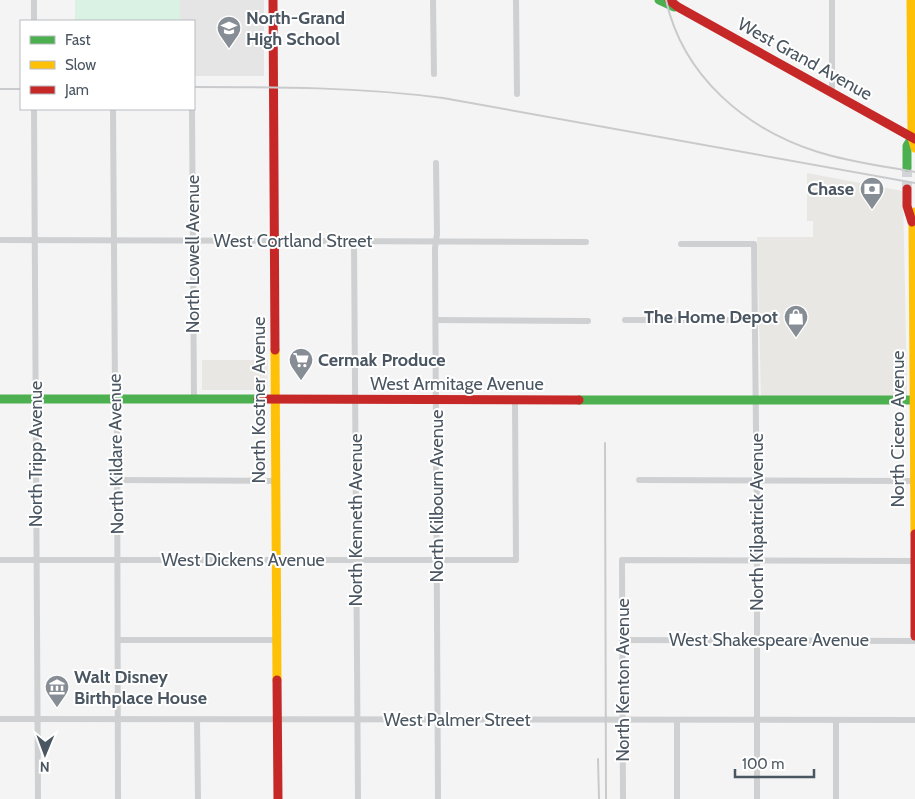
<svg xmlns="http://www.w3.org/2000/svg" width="915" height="799" viewBox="0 0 915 799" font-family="Cabin,sans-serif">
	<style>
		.commercial { fill: #e8e7e3 }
		.education { fill: #e6e5e6 }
		.green { fill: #d9f2e3 }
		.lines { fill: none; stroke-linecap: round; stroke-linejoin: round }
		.primary-tunnel { stroke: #d2d4d7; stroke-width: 10; stroke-dasharray: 10 5; stroke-linecap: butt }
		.street { stroke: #ced0d2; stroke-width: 6 }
		.fast { stroke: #4caf50; stroke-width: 9 }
		.slow { stroke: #ffc107; stroke-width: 9 }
		.jam { stroke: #c62828; stroke-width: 9 }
		.rail { stroke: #c9cacc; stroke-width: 2 }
		.labels { text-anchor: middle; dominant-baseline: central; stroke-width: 4; stroke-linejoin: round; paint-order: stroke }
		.poi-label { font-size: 18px; font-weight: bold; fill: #4a5661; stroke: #fff; text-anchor: start }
		.street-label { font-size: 18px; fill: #4a5661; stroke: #fff }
	</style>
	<rect width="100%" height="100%" fill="#f4f4f4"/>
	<g class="commercial">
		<path d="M807 173 903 191 907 396 761 397 757 237H813V221H807Z"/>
		<path d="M202 360H268L267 390H202Z"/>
	</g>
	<path class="education" d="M180 0H264V76H194V21H180Z"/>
	<rect class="green" x="75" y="0" width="105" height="21"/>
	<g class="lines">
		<path class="primary-tunnel" d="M907 167V189"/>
		<g class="street">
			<path d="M34 0V21"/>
			<path d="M433 0 434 74"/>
			<path d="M516 0 517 94"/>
			<path d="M832 0V93"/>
			<path d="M34 109 38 799"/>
			<path d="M113 109 115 389 117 408 118 799"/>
			<path d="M192 109 194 400"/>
			<path d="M436 163 437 234 435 248 438 799"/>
			<path d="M0 240 586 242"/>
			<path d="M354 241 358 799"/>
			<path d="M681 244H754L757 520V799"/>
			<path d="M436 320 588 321"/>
			<path d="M625 320H755"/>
			<path d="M117 480 276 481"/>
			<path d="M639 480 914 481"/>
			<path d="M0 560H516L515 400"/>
			<path d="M118 640H277"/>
			<path d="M623 640 915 641"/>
			<path d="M0 719 915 720"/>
			<path d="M197 720 198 799"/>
			<path d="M677 720V799"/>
			<path d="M623 799 622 560 915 561"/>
			<path d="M836 799V720"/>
		</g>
		<g class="fast">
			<path d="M659 0 674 7"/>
			<path d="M907 167V146L912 138"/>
			<path d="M0 399H258"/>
			<path d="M579 400H915"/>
		</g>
		<g class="slow">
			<path d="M911 0 912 138 915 148"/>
			<path d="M275 350 277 680"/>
			<path d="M915 534 913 223 915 212"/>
		</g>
		<g class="jam">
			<path d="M273 0 275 350"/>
			<path d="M669 0 678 7 915 139"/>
			<path d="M907 189V206L912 222"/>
			<path d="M258 399 579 400"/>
			<path d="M915 534V636"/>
			<path d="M277 680 278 799"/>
		</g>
		<g class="rail">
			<path d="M666 0C683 76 745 129 818 152 849 162 883 166 915 172"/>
			<path d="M194 87C278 87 359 87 443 98L915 183"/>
			<path d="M0 89H21"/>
			<path d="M605 443 606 799"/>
			<path d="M598 759 599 799"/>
		</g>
	</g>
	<defs>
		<symbol id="school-pin" viewBox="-11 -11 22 30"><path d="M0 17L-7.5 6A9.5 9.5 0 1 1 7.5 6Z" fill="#868d94" stroke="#fff"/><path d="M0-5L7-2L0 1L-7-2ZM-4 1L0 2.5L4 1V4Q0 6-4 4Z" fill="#fff"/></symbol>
		<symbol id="bank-pin" viewBox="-11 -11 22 30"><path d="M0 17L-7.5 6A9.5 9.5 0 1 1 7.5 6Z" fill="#868d94" stroke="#fff"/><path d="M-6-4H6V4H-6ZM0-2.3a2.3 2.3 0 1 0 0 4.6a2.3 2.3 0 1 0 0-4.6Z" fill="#fff"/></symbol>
		<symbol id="shop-pin" viewBox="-11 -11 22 30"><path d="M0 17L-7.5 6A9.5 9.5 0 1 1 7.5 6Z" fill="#868d94" stroke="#fff"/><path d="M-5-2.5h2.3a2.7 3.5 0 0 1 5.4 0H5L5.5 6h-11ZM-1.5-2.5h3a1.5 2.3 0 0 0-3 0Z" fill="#fff"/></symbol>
		<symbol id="supermarket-pin" viewBox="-11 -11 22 30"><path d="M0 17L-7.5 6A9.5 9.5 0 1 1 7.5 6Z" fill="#868d94" stroke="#fff"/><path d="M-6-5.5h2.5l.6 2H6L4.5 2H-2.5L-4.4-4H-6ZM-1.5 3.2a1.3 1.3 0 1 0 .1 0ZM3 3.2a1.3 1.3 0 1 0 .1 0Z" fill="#fff"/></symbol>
		<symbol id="museum-pin" viewBox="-11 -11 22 30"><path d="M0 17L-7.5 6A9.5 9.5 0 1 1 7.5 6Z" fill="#868d94" stroke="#fff"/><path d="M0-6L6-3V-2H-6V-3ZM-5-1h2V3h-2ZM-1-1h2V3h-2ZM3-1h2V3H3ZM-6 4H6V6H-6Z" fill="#fff"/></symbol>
	</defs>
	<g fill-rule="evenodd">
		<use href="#school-pin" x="215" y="14" width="28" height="38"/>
		<use href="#bank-pin" x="858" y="175" width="28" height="38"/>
		<use href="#shop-pin" x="782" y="303" width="28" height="38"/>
		<use href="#supermarket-pin" x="287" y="346" width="28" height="38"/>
		<use href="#museum-pin" x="43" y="673" width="28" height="38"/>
	</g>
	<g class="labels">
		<g class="poi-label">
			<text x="246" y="18">North-Grand<tspan x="246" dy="21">High School</tspan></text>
			<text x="854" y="189" text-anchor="end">Chase</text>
			<text x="778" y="317" text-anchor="end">The Home Depot</text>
			<text x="318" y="360">Cermak Produce</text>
			<text x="74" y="677">Walt Disney<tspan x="74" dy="21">Birthplace House</tspan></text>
		</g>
		<g class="street-label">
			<text transform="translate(805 59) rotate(29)">West Grand Avenue</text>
			<text x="293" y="241">West Cortland Street</text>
			<text transform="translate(193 254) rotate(-90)">North Lowell Avenue</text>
			<text x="457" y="384">West Armitage Avenue</text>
			<text transform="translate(259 400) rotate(-90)">North Kostner Avenue</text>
			<text transform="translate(898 429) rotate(-90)">North Cicero Avenue</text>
			<text transform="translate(36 454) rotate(-90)">North Tripp Avenue</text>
			<text transform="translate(116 454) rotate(-91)">North Kildare Avenue</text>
			<text transform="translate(437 496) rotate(-90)">North Kilbourn Avenue</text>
			<text transform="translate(356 520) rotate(-90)">North Kenneth Avenue</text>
			<text transform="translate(757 522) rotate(-90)">North Kilpatrick Avenue</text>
			<text x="243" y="560">West Dickens Avenue</text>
			<text x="769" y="640">West Shakespeare Avenue</text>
			<text transform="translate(623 680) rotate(-90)">North Kenton Avenue</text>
			<text x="457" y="720">West Palmer Street</text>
		</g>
	</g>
	<rect x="20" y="20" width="175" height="90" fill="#ffffff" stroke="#b7bbc0"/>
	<rect x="30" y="36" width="25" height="8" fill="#4caf50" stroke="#b7bbc0"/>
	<text x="65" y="45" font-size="15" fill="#4a5661">Fast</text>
	<rect x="30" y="61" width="25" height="8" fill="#ffc107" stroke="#b7bbc0"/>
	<text x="65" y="70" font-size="15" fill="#4a5661">Slow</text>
	<rect x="30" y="86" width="25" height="8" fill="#c62828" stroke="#b7bbc0"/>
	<text x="65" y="95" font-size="15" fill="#4a5661">Jam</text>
	<g transform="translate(45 754) rotate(181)" stroke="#ffffff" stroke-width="4" paint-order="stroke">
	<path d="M0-4L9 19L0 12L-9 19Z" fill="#4a5661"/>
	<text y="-8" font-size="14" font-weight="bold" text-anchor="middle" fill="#4a5661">N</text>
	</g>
	<path d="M735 769v8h79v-8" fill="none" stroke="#4a5661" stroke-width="2.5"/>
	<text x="742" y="769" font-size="15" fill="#4a5661" stroke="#ffffff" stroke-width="4" paint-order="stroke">100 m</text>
</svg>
